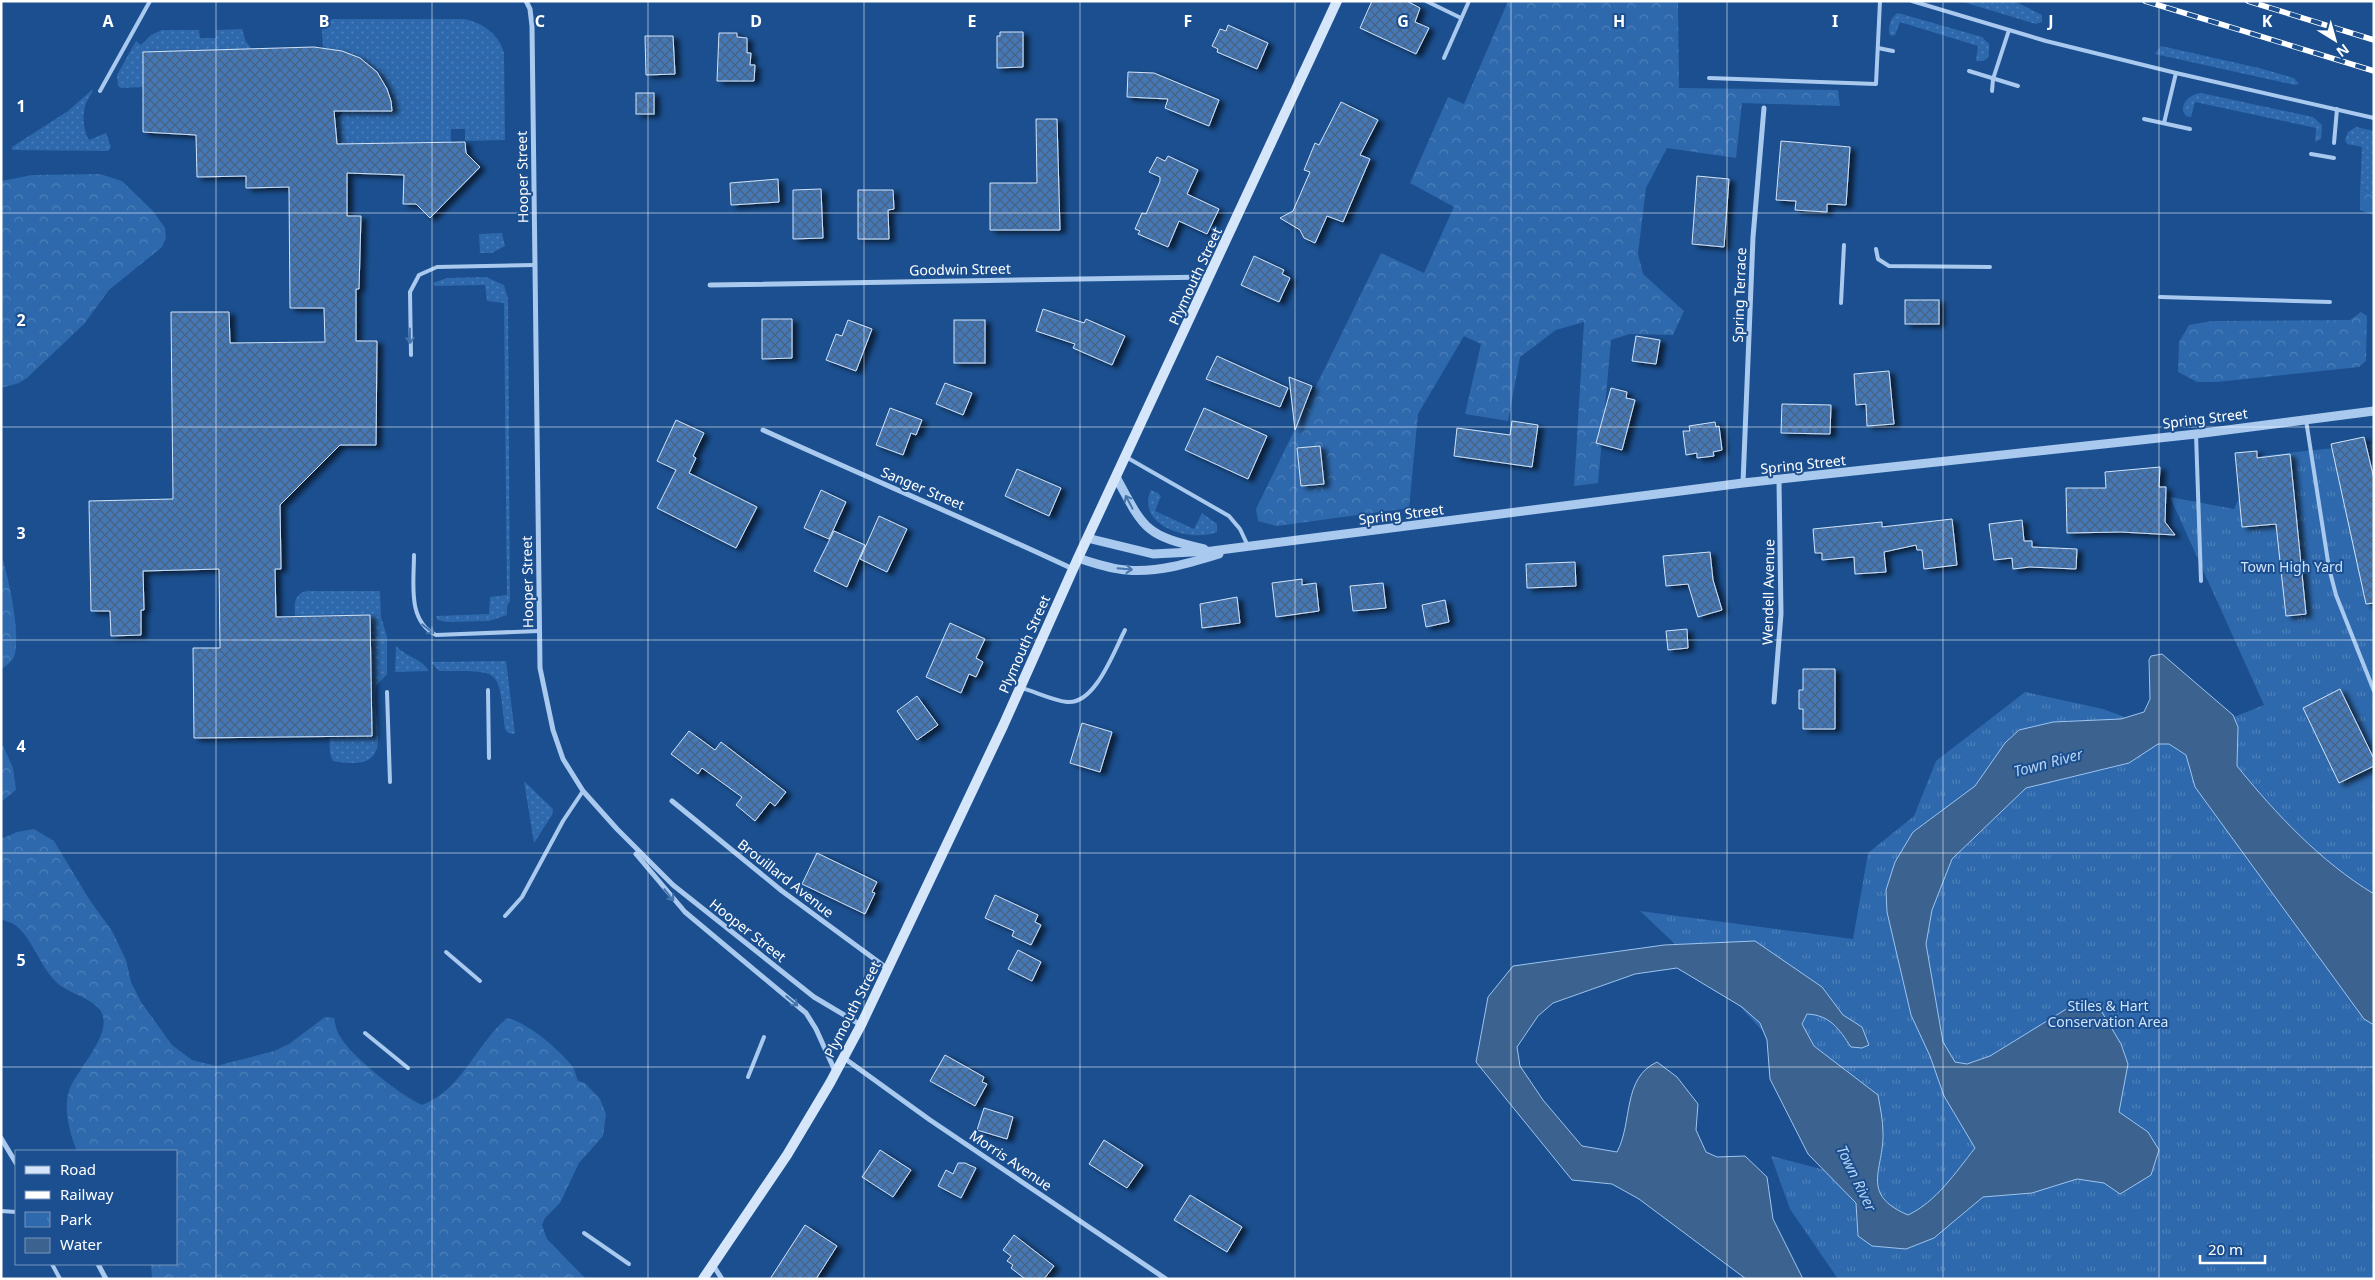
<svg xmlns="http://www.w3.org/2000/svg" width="2375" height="1280" viewBox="0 0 2375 1280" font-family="'Noto Sans',sans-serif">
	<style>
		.grass { fill: url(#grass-dots) }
		.forest { fill: url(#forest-crowns) }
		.park { fill: url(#park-tufts) }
		.water { fill: #3c6290; stroke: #9cc4f0 }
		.building { fill: url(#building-cross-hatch); stroke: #cfe3fa; filter: url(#shadow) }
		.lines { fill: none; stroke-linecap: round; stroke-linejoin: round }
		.service { stroke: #a9c9ee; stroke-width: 4 }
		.minor { stroke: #a9c9ee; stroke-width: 5 }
		.tertiary { stroke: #a9c9ee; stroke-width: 9 }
		.secondary { stroke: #d6e6fa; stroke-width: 10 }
		.rail-casing { stroke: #fff; stroke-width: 5.5 }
		.rail { stroke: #1b4f8f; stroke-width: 4; stroke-dasharray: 11; stroke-linecap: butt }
		.oneway { stroke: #4674ac }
		.grid { fill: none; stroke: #fff; stroke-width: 1; stroke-opacity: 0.55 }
		.labels { text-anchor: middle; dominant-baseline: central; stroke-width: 4; stroke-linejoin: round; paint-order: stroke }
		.street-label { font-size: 14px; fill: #fff; stroke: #1b4f8f }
		.park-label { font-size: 14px; fill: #cfe3fa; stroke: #1b4f8f }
		.water-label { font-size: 15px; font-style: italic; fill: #b5d3f5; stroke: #1b4f8f }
		.grid-label { font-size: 16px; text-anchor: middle; font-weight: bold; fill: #fff; stroke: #1b4f8f; stroke-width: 4; stroke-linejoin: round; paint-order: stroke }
	</style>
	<defs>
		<pattern id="grass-dots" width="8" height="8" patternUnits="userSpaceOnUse" patternTransform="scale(1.25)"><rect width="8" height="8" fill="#2e69ad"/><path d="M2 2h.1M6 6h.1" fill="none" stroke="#4d80b9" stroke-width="1.8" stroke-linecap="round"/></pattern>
		<pattern id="forest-crowns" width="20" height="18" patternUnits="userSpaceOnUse" patternTransform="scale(1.25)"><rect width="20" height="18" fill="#2e69ad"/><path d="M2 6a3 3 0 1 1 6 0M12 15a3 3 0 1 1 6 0" fill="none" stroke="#4d80b9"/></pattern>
		<pattern id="park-tufts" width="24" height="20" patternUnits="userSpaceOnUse" patternTransform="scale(1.25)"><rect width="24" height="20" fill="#2e69ad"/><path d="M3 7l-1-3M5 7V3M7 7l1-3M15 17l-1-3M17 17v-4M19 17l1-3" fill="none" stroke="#4d80b9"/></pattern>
		<pattern id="building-cross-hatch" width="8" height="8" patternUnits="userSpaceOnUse" patternTransform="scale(1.25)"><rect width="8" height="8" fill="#4478b7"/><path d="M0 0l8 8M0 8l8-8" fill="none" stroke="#486282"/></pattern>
		<filter id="shadow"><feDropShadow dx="5.5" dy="3" stdDeviation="2.5" flood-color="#0009"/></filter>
	</defs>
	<rect width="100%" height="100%" fill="#1b4f8f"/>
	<g class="grass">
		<path d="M1960 1H2014L2042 15V22L2036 24Z"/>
		<path d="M1898 13 1982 37 1989 44V56L1984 61H1976L1978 46 1900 22 1895 35 1892 36 1889 34C1889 25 1890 17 1898 13Z"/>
		<path d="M332 19H464C483 23 499 34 504 53L505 140 465 141V129H451V142L340 144 333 134 332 126 335 125V120L345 111H392C387 68 362 54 323 48L322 30Z"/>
		<path d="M242 29 246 42 252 49 143 53V87L121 88 118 86 117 75 136 41 141 45 151 35 162 30H199L200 38H216V30Z"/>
		<path d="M2161 46 2259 68 2294 78 2299 84 2295 85 2155 54Z"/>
		<path d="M93 89C92 94 88 98 86 103 82 113 83 131 89 140L106 133 111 147 108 151 12 150V147L68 111Z"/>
		<path d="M2201 93 2313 117 2322 125 2321 139 2315 142 2316 128 2195 102 2191 117 2186 116 2183 111C2182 101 2191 94 2201 93Z"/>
		<path d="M2356 127 2374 131V196L2366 191 2360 193 2362 147 2347 144 2345 140 2348 132Z"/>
		<path d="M502 233 505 246 492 253H480L479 234Z"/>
		<path d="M486 277 504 285 508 299 510 601 507 606V615L489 621 446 622 438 620 436 616 489 614 490 597 507 595 504 303 487 301 485 285 435 286 433 283 447 278Z"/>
		<path d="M1151 490 1158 493 1161 496 1155 511 1194 529 1202 513 1217 524V532C1191 543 1135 526 1151 490Z"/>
		<path d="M307 591H380L381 617 387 637V674L376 686C370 724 401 774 333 761L330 754 329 730 372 736 370 615 295 616C294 604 294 594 307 591Z"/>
		<path d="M396 646C406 657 421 658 429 671L395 672Z"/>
		<path d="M506 661 515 734 508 733 505 729C498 665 501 672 439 671L431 662Z"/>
		<path d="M524 781 553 809 552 815 534 843Z"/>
	</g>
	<g class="forest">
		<path d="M1508 1H1678L1679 88 1838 90 1840 106 1742 103 1736 158 1667 148 1646 188 1638 254 1643 274 1684 311 1673 335 1630 334 1611 340 1598 483 1574 486 1584 322 1556 330 1520 357 1508 421 1465 414 1481 344 1464 336 1418 414 1409 508 1277 526 1258 521 1256 509 1381 253 1424 273 1454 207 1410 183 1448 97 1464 104Z"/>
		<path d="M100 174 122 181 153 211 165 228 166 238 162 247 109 290 84 324 27 378 19 383 1 388V181L32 175Z"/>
		<path d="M2366 191 2374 196V215L2360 210V193Z"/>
		<path d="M2361 312 2367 316 2366 361 2359 367 2217 382H2197L2178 372 2179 342 2189 325 2212 321 2350 320Z"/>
		<path d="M1 555C8 573 23 642 13 659 10 663 5 666 1 670Z"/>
		<path d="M1 741 13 768 16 790 1 802Z"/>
		<path d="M34 829 54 841 89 899 112 931 126 960 131 982 141 1002 172 1045 192 1060 216 1066 274 1051 289 1044 325 1017 334 1018C335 1023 336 1028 338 1033 349 1055 400 1095 422 1105 462 1090 476 1044 507 1018 527 1022 560 1050 572 1066 575 1070 576 1076 578 1081L585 1083 600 1099 606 1114 603 1136 579 1163 560 1203 545 1218 542 1225 547 1239 586 1279H152L151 1264H176V1151H77C70 1135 63 1108 69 1091 75 1071 116 1032 100 1010 89 996 68 994 55 981 40 966 30 933 12 923 8 922 5 921 1 919V839L17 832Z"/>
	</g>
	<path class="park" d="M2374 444V1279H1838L1790 1209 1771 1156 1825 1170 1801 1072 1731 997 1640 911 1853 939 1868 853 1914 816 1936 761 2025 692 2103 709 2181 738 2264 705 2170 497 2234 509 2258 456Z"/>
	<path class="water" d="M2162 654 2233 715 2238 727 2237 766C2276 814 2321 862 2374 894V1025L2364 1019 2195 787 2186 755 2169 744H2158L2129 763 2026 788 1952 859 1932 910 1926 944 1943 1042 1955 1062 1967 1064 1990 1056 2068 1008 2096 1002 2121 1044 2128 1064 2119 1112 2148 1132 2159 1150 2151 1175 2120 1194 2104 1183 2077 1179 2032 1193 1983 1197 1934 1238 1906 1249 1872 1246 1858 1236 1856 1203 1808 1154 1770 1079 1767 1040 1760 1023 1742 1007 1677 968 1635 974 1553 1003 1538 1016 1517 1047 1520 1066 1543 1100 1582 1146 1617 1152C1633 1122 1622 1078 1657 1062L1677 1077 1698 1104 1696 1130 1706 1152 1717 1157 1745 1156 1767 1177 1773 1219 1803 1279H1746L1639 1199 1612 1184 1572 1180 1476 1062 1488 997 1513 966 1664 945 1755 941 1822 987 1843 1015 1862 1027 1869 1045 1862 1048 1851 1047C1839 1029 1830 1015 1807 1014L1802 1024 1814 1046 1878 1095C1880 1107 1883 1120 1883 1133 1884 1170 1859 1194 1908 1215 1936 1202 1956 1172 1975 1148L1944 1096 1930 1056 1911 1015 1887 912 1886 890 1895 862 1913 832 1975 786 2005 743 2019 730 2053 722 2121 719 2144 712 2150 699 2149 660 2151 656Z"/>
	<g class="building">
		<path d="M1372 1H1407L1420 8 1415 22 1429 28 1416 54 1360 28Z"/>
		<path d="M1228 25 1268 43 1257 69 1217 52 1218 49 1212 46 1220 29 1226 31Z"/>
		<path d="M1000 32H1023V67L997 68V36H1000Z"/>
		<path d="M719 33H737V37L747 38V53H751L750 65H755L754 81H717Z"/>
		<path d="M645 36H673L675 74 646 75Z"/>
		<path d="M314 47 342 51 360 58 377 72 387 89 391 101 392 111H334L337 144 465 142 466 153 480 167 430 218 416 204H403L404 175 347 173V216H361L359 289H356V341H377L376 445H340L280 505 281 569H275L276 617 370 615 372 736 194 738 193 648H220L219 569 143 571 144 610H141V635L111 636 110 611H91L89 501 173 499 171 312H229L230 343 325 342 324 308H290L289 187 246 188V176L197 177 196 135 143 132V52Z"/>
		<path d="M1128 72 1154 73 1219 100 1209 126 1165 108 1168 99 1127 97Z"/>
		<rect x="636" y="93" width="18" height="21"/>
		<path d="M1341 102 1378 120 1360 155 1370 159 1343 222 1327 216 1315 243 1304 238 1300 230 1280 218 1293 211 1310 172 1304 170 1315 143 1319 145Z"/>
		<path d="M1036 119H1057L1060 230H990V183H1037Z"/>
		<path d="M1781 141 1850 147 1846 205 1827 204V212L1795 210 1796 201 1776 200Z"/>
		<path d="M1168 156 1198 170 1187 194 1219 209 1207 234 1179 221 1168 247 1138 234 1140 231 1135 229 1142 213 1146 214 1160 181V177L1149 172 1157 157 1165 161Z"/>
		<path d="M1697 176 1729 179 1724 247 1692 244Z"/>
		<path d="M778 179 779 202 731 205 730 183Z"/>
		<path d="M821 189 823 238 793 239V190Z"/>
		<path d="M858 190H893L894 209 888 210 889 239H858Z"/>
		<path d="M1254 256 1284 270 1282 274 1290 278 1279 302 1241 285Z"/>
		<rect x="1905" y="300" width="34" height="24"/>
		<path d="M1043 309 1084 323 1086 319 1125 336 1112 365 1073 348 1075 344 1036 331Z"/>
		<path d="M762 319H792V358L762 359Z"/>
		<path d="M848 320 872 329 856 371 826 360 836 334 842 336Z"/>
		<rect x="954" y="320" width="31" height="43"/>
		<path d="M1636 336 1660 340 1656 364 1632 361Z"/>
		<path d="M1217 356 1288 388 1280 407 1206 379Z"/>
		<path d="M1889 371 1894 424 1867 426 1866 404 1856 405 1854 374Z"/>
		<path d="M1289 377 1312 386 1295 430Z"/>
		<path d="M945 383 972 393 963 415 936 404Z"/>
		<path d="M1611 388 1627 392 1626 398 1635 400 1622 450 1596 443Z"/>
		<path d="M1782 404 1831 405 1830 434 1781 433Z"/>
		<path d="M890 408 922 420 916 435 911 433 903 455 876 445Z"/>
		<path d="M1204 408 1267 436 1248 479 1185 450Z"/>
		<path d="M676 420 704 433 693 456 696 458 689 473 757 507 736 548 657 508 676 470 657 461Z"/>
		<path d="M1512 421 1538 425 1532 467 1454 456 1457 428 1510 435Z"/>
		<path d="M1715 422 1716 427 1719 426 1722 450 1713 452 1714 456 1697 458V453L1686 455 1683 431H1690L1689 426Z"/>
		<path d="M2364 437 2374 479V603L2366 604 2331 444Z"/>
		<path d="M1320 446 1324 484 1301 486 1297 448Z"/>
		<path d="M2257 451V458L2290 454 2306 614 2286 616 2276 524 2242 527 2235 453Z"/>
		<path d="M2160 467 2159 487H2166L2165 522 2175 535 2121 532 2067 533 2066 488H2106L2105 472Z"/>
		<path d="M1017 469 1061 488 1049 516 1005 496Z"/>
		<path d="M821 490 846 502 829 539 804 528Z"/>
		<path d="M879 516 907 529 887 572 860 559Z"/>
		<path d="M1952 519 1957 565 1924 569 1922 550H1917L1916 545 1884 552 1886 572 1855 574 1854 557 1822 560V553H1815L1813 529 1882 522V527Z"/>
		<path d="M2022 520 2024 541H2032V547L2077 549 2076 569 2030 567 2013 569 2012 558 1994 560 1989 524Z"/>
		<path d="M834 531 865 545 847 587 814 571Z"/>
		<path d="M1710 552 1713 580 1722 610 1698 617 1688 584 1666 586 1663 556Z"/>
		<path d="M1575 562 1576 586 1527 588 1526 564Z"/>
		<path d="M1302 579V585L1316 583 1319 611 1276 617 1272 583Z"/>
		<path d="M1383 583 1386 608 1353 611 1350 586Z"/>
		<path d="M1237 597 1240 623 1202 628 1200 604Z"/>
		<path d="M1445 600 1449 622 1426 627 1422 605Z"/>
		<path d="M950 623 985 639 976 658 983 662 976 677 969 674 961 693 926 677Z"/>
		<path d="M1687 629 1688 648 1668 650 1666 631Z"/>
		<path d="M1803 669H1835V729H1803V709H1799V690H1803Z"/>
		<path d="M2340 689 2374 759V766L2339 783 2303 708Z"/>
		<path d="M917 696 938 725 917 740 897 711Z"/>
		<path d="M1082 723 1112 732 1100 772 1070 763Z"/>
		<path d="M689 731 715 750 721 742 786 792 775 806 770 802 755 821 736 805 742 797 702 768 698 774 671 754Z"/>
		<path d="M817 853 877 882 872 892 875 893 865 914 802 884Z"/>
		<path d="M995 895 1038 915 1035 922 1041 925 1031 945 1012 936 1014 931 985 918Z"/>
		<path d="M1018 950 1041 962 1032 981 1008 969Z"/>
		<path d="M945 1055 984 1077 982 1082 987 1084 975 1106 930 1081Z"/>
		<path d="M984 1108 1013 1117 1007 1139 977 1130Z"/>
		<path d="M1104 1140 1143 1165 1127 1188 1089 1164Z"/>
		<path d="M880 1150 911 1170 893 1197 862 1177Z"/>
		<path d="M958 1163H965L976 1168 961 1198 938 1186 946 1170 953 1174Z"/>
		<path d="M1190 1195 1242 1227 1227 1252 1174 1220Z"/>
		<path d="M805 1225 837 1246 816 1279H770Z"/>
		<path d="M1014 1235 1054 1266 1044 1279H1025L1011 1268 1013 1265 1007 1261 1011 1256 1003 1250Z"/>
	</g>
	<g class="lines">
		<g class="service">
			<path d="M1426 1 1461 18"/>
			<path d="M1912 1 2046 41 2176 73 2374 118"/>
			<path d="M1878 48 1893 51"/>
			<path d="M1444 58 1469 1"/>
			<path d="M1969 71 2018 86"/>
			<path d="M1709 78 1876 84 1880 1"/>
			<path d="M100 91 150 1"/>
			<path d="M1992 91 1993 79 2009 30"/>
			<path d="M2144 119 2190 129"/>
			<path d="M2164 123 2176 73"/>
			<path d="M2334 143 2337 109"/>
			<path d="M2311 154 2334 158"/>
			<path d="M1876 249 1878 259 1889 266 1990 267"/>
			<path d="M2160 297 2330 302"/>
			<path d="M1841 303 1844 245"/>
			<path d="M411 355 410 292 419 275 437 267 534 265"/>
			<path d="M2306 420 2329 568 2336 595 2374 691"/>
			<path d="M2196 434 2201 581"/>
			<path d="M1126 457 1229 516 1240 529 1248 546"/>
			<path d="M414 555C414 583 407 621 436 635L539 631"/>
			<path d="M1022 688C1036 692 1052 700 1067 702 1095 705 1114 651 1125 630"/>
			<path d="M488 690 489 758"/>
			<path d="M387 692 390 782"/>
			<path d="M505 916 522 897 563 821 583 791"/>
			<path d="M446 952 480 981"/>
			<path d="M365 1033 408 1068"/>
			<path d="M748 1077 764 1037"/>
			<path d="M1 1211 16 1212"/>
			<path d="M584 1233 629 1264"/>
			<path d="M52 1264 60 1279"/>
		</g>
		<g class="minor">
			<path d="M526 1 530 9 532 26 540 668 553 730 563 759 583 791 617 829 673 885 814 997 861 1025"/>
			<path d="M710 285 1210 277"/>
			<path d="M763 430C866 477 971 521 1073 569"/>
			<path d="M1743 483 1753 237 1764 108"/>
			<path d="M1774 702 1781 614 1779 481"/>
			<path d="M672 801 782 891 888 969"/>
			<path d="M636 854 685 912 806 1013 816 1029 835 1071"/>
			<path d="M844 1058 930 1120 1166 1279"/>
			<path d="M1 1138 16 1163"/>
			<path d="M98 1264 106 1279"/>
			<path d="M713 1265 722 1279"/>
		</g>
		<g class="tertiary">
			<path d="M1116 477C1145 531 1145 535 1204 549"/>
			<path d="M1087 538 1153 554 1212 551 1743 483 2196 434 2374 411"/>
			<path d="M1078 558C1094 563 1110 569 1127 570 1157 573 1190 563 1219 554"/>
		</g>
		<path class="secondary" d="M703 1279 787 1155 830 1083 861 1025 1003 726 1078 558 1337 1"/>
		<defs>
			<g id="rail">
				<path d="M2145 1 2374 71"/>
				<path d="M2248 1 2374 40"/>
			</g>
		</defs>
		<use href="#rail" class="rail-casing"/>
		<use href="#rail" class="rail"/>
	</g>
	<defs><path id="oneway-shaft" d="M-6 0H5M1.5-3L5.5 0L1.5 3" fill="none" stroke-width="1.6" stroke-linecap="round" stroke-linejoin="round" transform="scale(1.25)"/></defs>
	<g class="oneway">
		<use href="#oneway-shaft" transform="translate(410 336) rotate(89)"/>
		<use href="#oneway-shaft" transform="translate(1129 502) rotate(-118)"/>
		<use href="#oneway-shaft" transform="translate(1125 569) rotate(5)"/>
		<use href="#oneway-shaft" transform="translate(428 629) rotate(39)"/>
		<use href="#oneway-shaft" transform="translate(669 895) rotate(51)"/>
		<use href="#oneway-shaft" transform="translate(792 1001) rotate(40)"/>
	</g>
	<path class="grid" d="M216 1V1279M432 1V1279M648 1V1279M864 1V1279M1080 1V1279M1295 1V1279M1511 1V1279M1727 1V1279M1943 1V1279M2159 1V1279M1 213H2374M1 427H2374M1 640H2374M1 853H2374M1 1067H2374"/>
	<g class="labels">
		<g class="street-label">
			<text transform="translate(522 177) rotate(-91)">Hooper Street</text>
			<text transform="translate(960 269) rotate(-1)">Goodwin Street</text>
			<text transform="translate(1195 276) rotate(-65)">Plymouth Street</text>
			<text transform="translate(1739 295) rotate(-88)">Spring Terrace</text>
			<text transform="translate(2205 418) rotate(-7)">Spring Street</text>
			<text transform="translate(1803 464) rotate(-6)">Spring Street</text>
			<text transform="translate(923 488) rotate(23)">Sanger Street</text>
			<text transform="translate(1401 514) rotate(-7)">Spring Street</text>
			<text transform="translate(527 582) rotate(-91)">Hooper Street</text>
			<text transform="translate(1768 592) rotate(-89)">Wendell Avenue</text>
			<text transform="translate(1024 644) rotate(-66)">Plymouth Street</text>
			<text transform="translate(786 878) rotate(38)">Brouillard Avenue</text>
			<text transform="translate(748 930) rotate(38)">Hooper Street</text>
			<text transform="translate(852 1009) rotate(-63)">Plymouth Street</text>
			<text transform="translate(1011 1160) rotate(34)">Morris Avenue</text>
		</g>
		<g class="park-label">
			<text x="2292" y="566">Town High Yard</text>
			<text x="2108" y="1005">Stiles &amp; Hart<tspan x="2108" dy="16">Conservation Area</tspan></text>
		</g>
		<g class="water-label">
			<text transform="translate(2048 762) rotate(-15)">Town River</text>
			<text transform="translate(1857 1178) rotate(64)">Town River</text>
		</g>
	</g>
	<g class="grid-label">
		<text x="108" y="27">A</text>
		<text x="324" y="27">B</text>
		<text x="540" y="27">C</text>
		<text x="756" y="27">D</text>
		<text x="972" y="27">E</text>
		<text x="1188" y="27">F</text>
		<text x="1403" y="27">G</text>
		<text x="1619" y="27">H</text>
		<text x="1835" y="27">I</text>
		<text x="2051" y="27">J</text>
		<text x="2267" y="27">K</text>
		<text x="21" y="112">1</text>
		<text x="21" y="326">2</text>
		<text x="21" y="539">3</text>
		<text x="21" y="752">4</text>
		<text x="21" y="966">5</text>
	</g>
	<rect width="2375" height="1280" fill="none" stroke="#ffffff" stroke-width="5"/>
	<rect x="15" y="1150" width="162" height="115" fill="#1b4f8f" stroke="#7695bc"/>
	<rect x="25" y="1166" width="25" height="8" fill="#d6e6fa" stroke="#7695bc"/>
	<text x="60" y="1175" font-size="15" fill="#ffffff">Road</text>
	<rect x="25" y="1191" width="25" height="8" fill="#ffffff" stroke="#7695bc"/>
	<text x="60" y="1200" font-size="15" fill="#ffffff">Railway</text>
	<rect x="25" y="1212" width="25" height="15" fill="url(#park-tufts)" stroke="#7695bc"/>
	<text x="60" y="1225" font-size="15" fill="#ffffff">Park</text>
	<rect x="25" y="1238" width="25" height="15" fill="#3c6290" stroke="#7695bc"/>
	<text x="60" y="1250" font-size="15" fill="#ffffff">Water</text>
	<g transform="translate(2335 40) rotate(143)" stroke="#1b4f8f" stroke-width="4" paint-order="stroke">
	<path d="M0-4L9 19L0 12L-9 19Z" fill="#ffffff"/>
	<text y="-8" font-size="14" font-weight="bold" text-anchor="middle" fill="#ffffff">N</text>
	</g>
	<path d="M2200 1255v8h65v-8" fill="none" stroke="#ffffff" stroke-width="2.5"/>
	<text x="2208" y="1255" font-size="15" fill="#ffffff" stroke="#1b4f8f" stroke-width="4" paint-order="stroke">20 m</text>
</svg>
